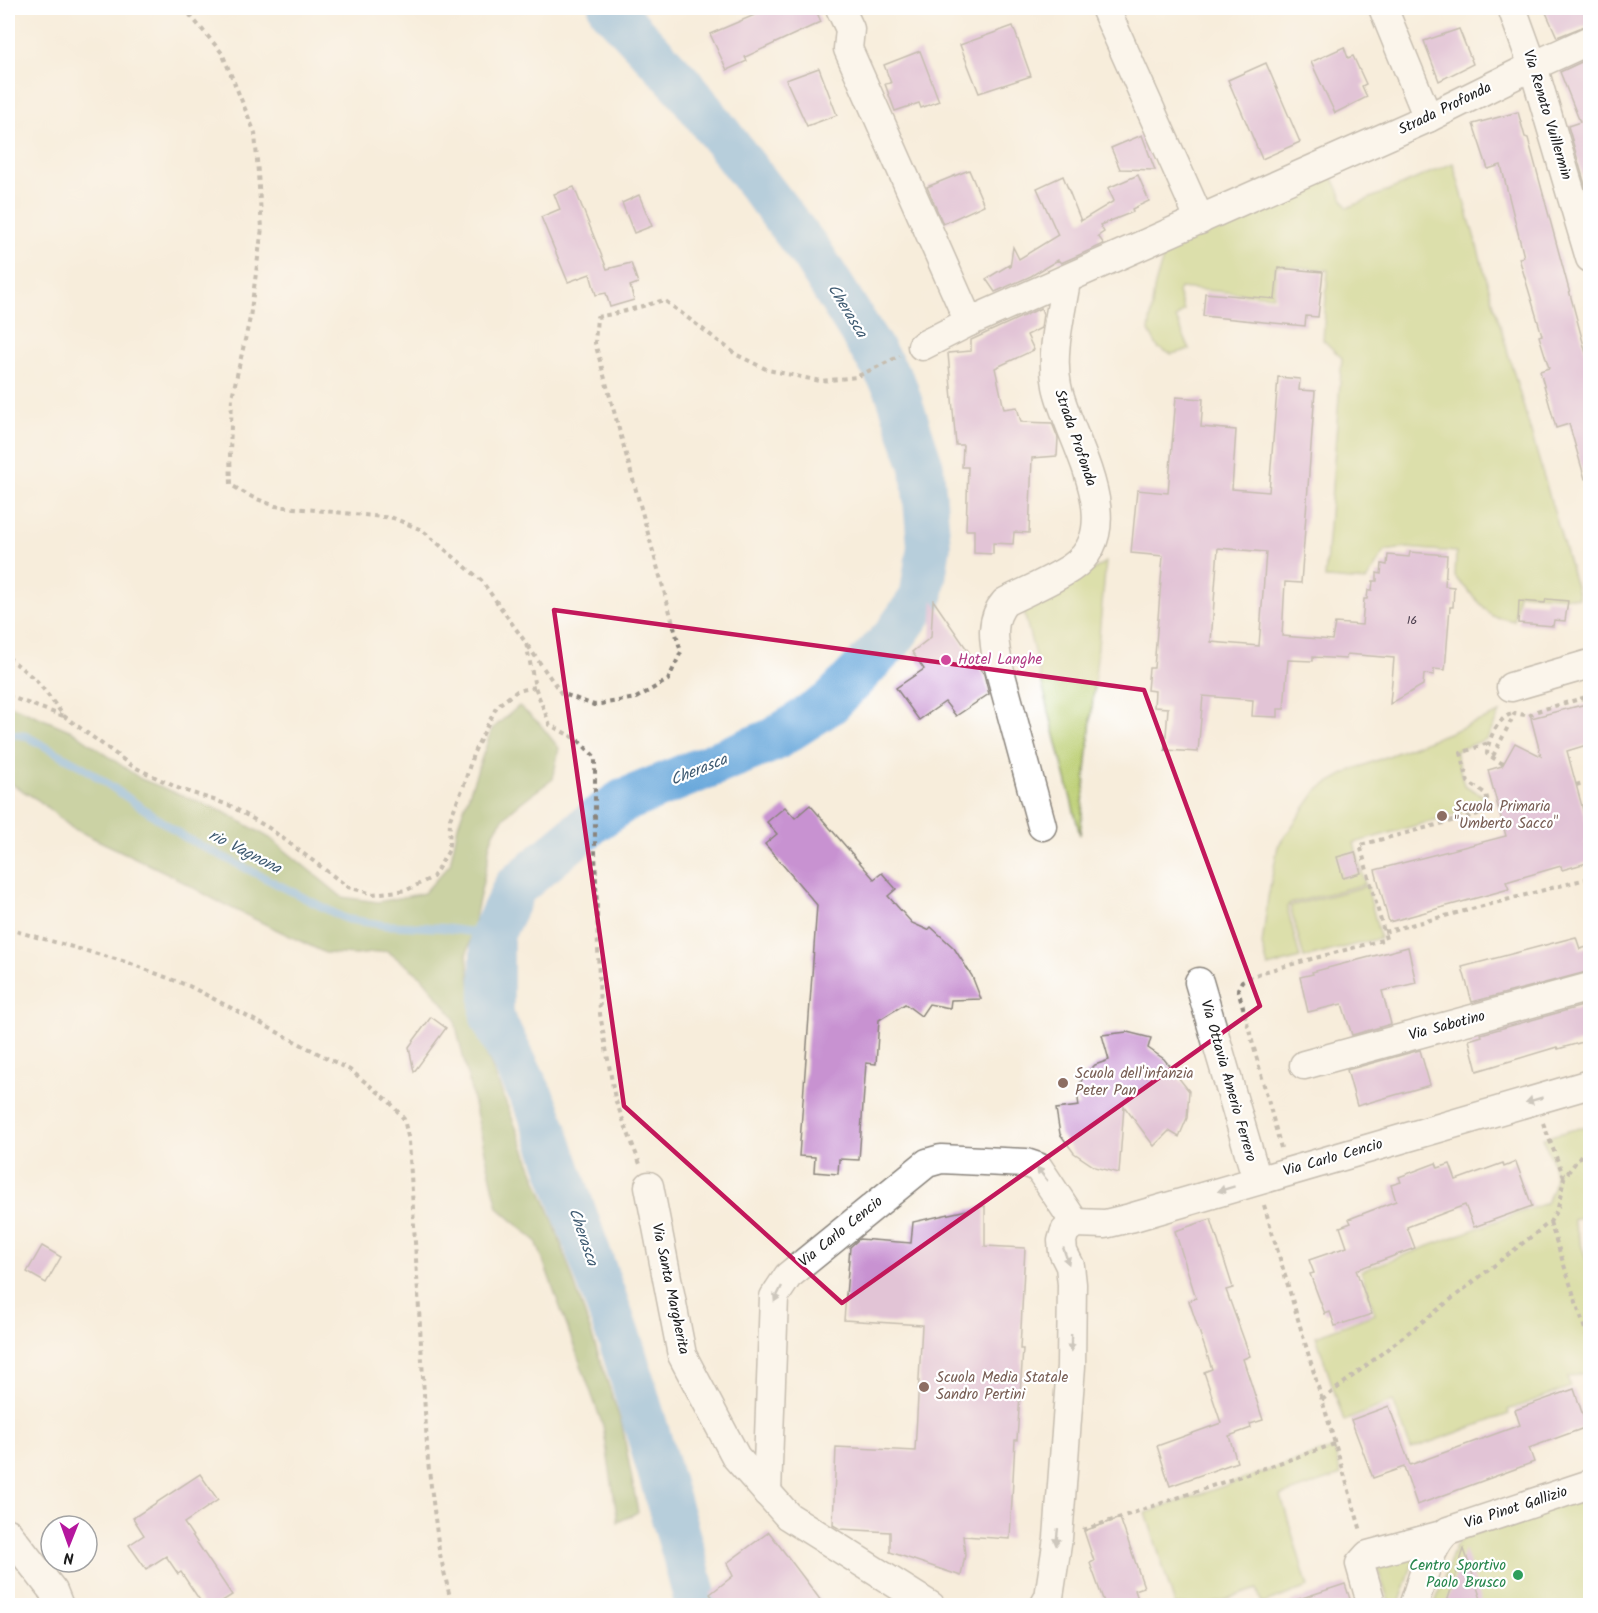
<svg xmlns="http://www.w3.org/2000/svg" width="1598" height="1613" viewBox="0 0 1598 1613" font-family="Kalam,sans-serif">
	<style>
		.green { fill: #bbce72; stroke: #6c7547; stroke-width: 1.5 }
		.forest { fill: #94b164; stroke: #586640; stroke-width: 1.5 }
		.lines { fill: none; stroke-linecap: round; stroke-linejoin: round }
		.stream { stroke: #69a8db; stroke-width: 8 }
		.river { stroke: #69a8db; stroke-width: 44 }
		.building { fill: #c892d1; fill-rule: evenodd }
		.minor-casing { stroke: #8a847c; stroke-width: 31 }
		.path { stroke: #8a847c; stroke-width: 4; stroke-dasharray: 4.5 4.5; stroke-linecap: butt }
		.minor { stroke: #fff; stroke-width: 28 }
		.oneway { fill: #999 }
		.marked { fill: none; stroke: #c2185b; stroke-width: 4.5; stroke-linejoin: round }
		.hotel-dot { fill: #d1479c; stroke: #fff; stroke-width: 2 }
		.education-dot { fill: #8d6e63; stroke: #fff; stroke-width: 2 }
		.leisure-dot { fill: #2e9e5b; stroke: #fff; stroke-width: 2 }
		.labels { text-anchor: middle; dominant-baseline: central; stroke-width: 4.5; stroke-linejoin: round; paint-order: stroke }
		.number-label { font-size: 12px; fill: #473a49 }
		.street-label { font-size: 15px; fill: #1c1c1c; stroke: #fff }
		.hotel-label { font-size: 15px; fill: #b23c85; stroke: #fff; text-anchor: start }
		.education-label { font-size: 15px; fill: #785e54; stroke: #fff; text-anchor: start }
		.leisure-label { font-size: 15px; fill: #27864d; stroke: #fff; text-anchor: end }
		.water-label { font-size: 16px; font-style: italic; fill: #3f5b72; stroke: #fff }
	</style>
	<rect width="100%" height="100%" fill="#fff"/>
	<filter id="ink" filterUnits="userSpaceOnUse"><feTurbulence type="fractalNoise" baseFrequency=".0167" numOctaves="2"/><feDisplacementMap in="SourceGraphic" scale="12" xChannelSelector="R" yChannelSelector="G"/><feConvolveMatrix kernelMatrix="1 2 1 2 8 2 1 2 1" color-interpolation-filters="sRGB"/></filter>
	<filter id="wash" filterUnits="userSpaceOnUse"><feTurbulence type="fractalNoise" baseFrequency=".008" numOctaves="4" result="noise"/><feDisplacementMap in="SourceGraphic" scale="24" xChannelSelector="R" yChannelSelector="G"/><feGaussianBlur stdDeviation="1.35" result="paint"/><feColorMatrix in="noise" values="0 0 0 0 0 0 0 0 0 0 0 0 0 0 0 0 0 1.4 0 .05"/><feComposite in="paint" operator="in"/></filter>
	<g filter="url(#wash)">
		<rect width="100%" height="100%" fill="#f7eddb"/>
		<g class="green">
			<path d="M1453 163 1579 598 1518 593 1514 621 1492 616 1455 577 1456 552 1406 548 1385 551 1366 581 1325 578 1342 358 1323 340 1328 270 1276 265 1273 296 1180 288 1178 293 1184 310 1176 318 1190 350 1171 354 1158 348 1149 331 1154 289 1165 251 1332 176 1347 208Z"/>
			<path d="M1106 562 1080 835 1024 612Z"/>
			<path d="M1500 713 1487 739 1455 751 1464 785 1482 795 1484 806 1354 843 1365 884 1289 904 1287 907 1300 958 1268 967 1262 945 1268 897 1278 846 1318 789 1352 770Z"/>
			<path d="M1367 886 1380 938 1304 958 1290 906Z"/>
			<path d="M1590 1125V1213L1573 1220 1590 1270V1389L1584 1373 1567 1378 1570 1387 1508 1410 1509 1414 1411 1449 1393 1401 1344 1421 1316 1336 1375 1314 1361 1271 1546 1203C1562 1176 1553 1165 1543 1138Z"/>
			<path d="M1334 1448 1341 1475 1281 1496 1308 1587 1262 1604 1257 1589 1208 1605H1175L1146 1513Z"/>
			<path d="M1590 1495V1605L1434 1606 1456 1545 1465 1537Z"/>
			<path d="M1416 1553 1399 1605H1390L1377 1567Z"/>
		</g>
		<path class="forest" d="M8 704 74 732 141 779 224 812 270 838 342 897 378 902 424 893 450 864 458 825 492 729 519 706 539 723 559 748 553 779C523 802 489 817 488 859L467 954 475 1025 554 1223 622 1425 638 1512 618 1522 603 1426 536 1241 498 1208 454 1017 422 977 387 951 356 955 325 953 219 902 167 873 72 828 38 800 8 782Z"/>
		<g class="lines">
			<path class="stream" d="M8 733 26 736 83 767 186 838 346 919 384 925 443 928 492 935"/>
			<path class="river" d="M610 8 684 87 812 254 895 386 922 467 929 546 921 598 892 639 830 703 773 740 623 801 595 820 515 887 492 935V1017L538 1109 624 1352 684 1555 697 1606"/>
		</g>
		<g id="blocks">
			<g class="building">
				<path d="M771 8H815L821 22 745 57 747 61 727 70 710 34Z"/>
				<path d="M1544 8H1590V24L1557 37Z"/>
				<path d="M1013 26 1031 76 979 93 960 45Z"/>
				<path d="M1459 29 1473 64 1439 81 1424 41Z"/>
				<path d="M1344 47 1348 58 1353 56 1366 84 1362 86 1367 97 1335 113 1311 62Z"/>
				<path d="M920 51 939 101 921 108 919 103 895 111 885 84 891 83 884 65Z"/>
				<path d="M1590 58V195H1588L1568 126 1580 122 1560 72Z"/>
				<path d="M1266 63 1300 142 1262 159 1228 80Z"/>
				<path d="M819 68 837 115 807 126 786 80Z"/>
				<path d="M1518 112 1525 137 1528 138 1590 368V478L1585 479 1569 424 1556 428 1540 371 1549 368 1539 336 1542 335 1519 258 1524 257 1501 165 1488 169 1473 124Z"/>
				<path d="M1142 135 1155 170 1120 169 1111 148Z"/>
				<path d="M969 170 984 205 943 224 927 187Z"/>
				<path d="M1138 175 1149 201 1132 209 1133 212 1100 225 1104 232 1098 236 1104 244 1061 263 1058 260 1031 276 995 292 986 279 1009 265 1010 268 1013 247 1019 259 1058 235 1037 188 1063 176 1081 221 1114 201 1108 188Z"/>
				<path d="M574 187 607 269 631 263 638 283 630 286 634 300 610 307 606 293 596 295 590 274 568 282 541 217 560 209 554 194Z"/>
				<path d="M639 195 652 226 634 233 622 203Z"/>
				<path d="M1278 268 1323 272 1318 317 1306 316 1305 326 1203 316 1205 293 1275 299Z"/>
				<path d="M1041 308 1043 314 1041 328 1027 335 1034 350 995 368 1004 409 1017 407 1021 422 1052 423 1058 438 1057 456 1032 458 1029 533 1014 532 1013 544 993 543V554L974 553V530H966L968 467H962L963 445H956L948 353 971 351V340Z"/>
				<path d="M1278 377 1300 379 1299 390 1315 391 1301 583 1285 582 1282 636 1332 640 1335 623 1362 625 1364 599H1367L1368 590H1372L1373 581H1377V573L1381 574 1382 564 1387 565 1388 555 1409 557 1410 552 1447 555 1445 586 1454 587 1453 607H1450L1445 670 1434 669V675L1424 674 1423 685 1390 704 1394 658 1347 654 1346 659 1313 657V661L1288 660 1284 709H1278V717L1252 716 1253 700 1203 696 1198 752 1165 750 1168 708 1154 707 1155 691 1147 690 1149 668H1154L1163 556 1131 553 1137 490 1168 493 1176 397 1203 399 1201 427 1236 430 1232 489 1269 492ZM1218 548 1266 552 1259 646 1211 642Z"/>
				<path d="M1546 599 1568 601 1565 621 1554 620 1553 626 1518 623 1519 601 1545 603Z"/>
				<path d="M933 600 984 674 989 694 956 716 945 702 919 720 896 688 924 669 912 652 931 637Z"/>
				<path d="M1590 703V744L1567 751 1590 836V841L1585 842 1590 862 1562 870 1561 866 1506 882 1509 889 1389 922 1375 870 1506 836 1488 770 1502 766 1515 743 1541 756 1531 718Z"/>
				<path d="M810 805 874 879 882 873 896 889 888 896 912 923 928 930 931 927 954 948 972 976 981 999 951 1000 950 1008 929 1004 921 1016 905 1004 879 1020 876 1064 866 1063 859 1160 839 1159 838 1174 814 1172 815 1157 799 1156 817 905 765 844 777 834 767 822 785 807 795 818Z"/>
				<path d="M1355 852 1361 873 1343 878 1337 857Z"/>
				<path d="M1576 937 1580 949 1590 946V971L1472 1002 1462 967Z"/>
				<path d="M1408 947 1416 983 1382 991 1391 1024 1352 1035 1342 1004 1308 1012 1300 977 1313 974 1312 972Z"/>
				<path d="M1590 1004V1040L1558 1049 1557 1047 1477 1071 1469 1040 1482 1036 1481 1034Z"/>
				<path d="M431 1017 446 1028 414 1072 409 1047Z"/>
				<path d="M1127 1032 1151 1038 1148 1048 1164 1059 1189 1091 1187 1118 1179 1137 1169 1131 1154 1146 1124 1106 1119 1173 1095 1167 1074 1153 1060 1134 1056 1109 1079 1106 1077 1092 1083 1077 1095 1065 1109 1060 1102 1035Z"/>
				<path d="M1420 1050 1430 1085 1357 1106 1347 1070Z"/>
				<path d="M1516 1162 1532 1206 1474 1227 1465 1205 1407 1227 1415 1248 1356 1270 1372 1314 1335 1326 1330 1312 1325 1314 1310 1274 1314 1273 1309 1260 1347 1247 1340 1227 1351 1223 1349 1219 1396 1201 1391 1185 1401 1182 1399 1177 1436 1163 1438 1168 1450 1164 1456 1180 1503 1163 1504 1167Z"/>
				<path d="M985 1206V1246L1025 1248 1020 1349H1023L1017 1440H1015L1010 1539 963 1536 965 1555 961 1576 890 1552V1532L840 1529 833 1525 836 1447 915 1451 922 1325 844 1320 850 1247 859 1239 911 1243 913 1222Z"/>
				<path d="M1211 1219 1233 1288 1226 1290 1250 1356 1243 1359 1263 1420 1250 1424 1251 1428 1229 1436 1237 1462 1170 1486 1157 1446 1221 1423 1204 1372 1212 1369 1189 1301 1196 1298 1175 1231Z"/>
				<path d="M42 1246 61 1257 46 1283 27 1272Z"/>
				<path d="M1574 1389 1587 1427 1529 1448 1534 1462 1417 1505 1404 1467 1373 1478 1351 1420 1389 1406 1410 1465 1520 1425 1515 1410Z"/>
				<path d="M200 1474 218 1500 184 1523 232 1595 216 1605H203L181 1572 178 1574 166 1556 146 1569 129 1545 144 1535 133 1518Z"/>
				<path d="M1120 1518 1144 1587 1135 1590 1140 1605H1105L1090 1563 1094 1561 1084 1531Z"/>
				<path d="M769 1532 813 1590 824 1605H719L710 1594 733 1576 727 1563Z"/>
				<path d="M1464 1549 1483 1605H1446Z"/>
				<path d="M1345 1584 1352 1605H1291L1290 1602Z"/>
			</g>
		</g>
	</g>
	<g filter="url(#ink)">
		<use href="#blocks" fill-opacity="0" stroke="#8a847c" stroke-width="1.5"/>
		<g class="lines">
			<defs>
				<g id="minor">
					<path d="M840 8 850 29 848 49 969 322"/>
					<path d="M1105 8 1200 220"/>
					<path d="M1383 8 1428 118"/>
					<path d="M1512 8 1533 66 1590 258"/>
					<path d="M922 346 969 322 1428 118 1533 66 1590 40"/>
					<path d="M1511 687 1590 664"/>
					<path d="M1042 826 998 664C994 642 989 620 1005 602 1027 591 1051 581 1071 568 1132 527 1067 436 1057 386 1050 352 1061 314 1066 281"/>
					<path d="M1199 982 1257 1180"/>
					<path d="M1304 1065 1590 987"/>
					<path d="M649 1186 682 1355 736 1457 788 1516 931 1606"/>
					<path d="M767 1493 774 1297 788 1276 927 1163 941 1159 1026 1163 1038 1167 1075 1223"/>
					<path d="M8 1533 53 1591 59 1606"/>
					<path d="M1044 1606 1049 1597 1058 1538 1071 1366 1072 1284 1070 1266 1063 1252 1062 1241 1065 1231 1075 1223 1105 1224 1130 1218 1590 1084"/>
					<path d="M1372 1606 1360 1564 1368 1555 1442 1535"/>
					<path d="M1413 1606C1421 1585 1430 1544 1448 1531L1590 1484"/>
				</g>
			</defs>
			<use href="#minor" class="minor-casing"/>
			<g class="path">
				<path d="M184 8 222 53 255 133 262 228 250 318 232 397 230 453 231 485 252 497 275 506 393 518 422 530 481 580 526 643 535 687 550 725 578 740 595 757V851L600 1014 615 1099 640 1164"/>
				<path d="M528 646 561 693 594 705 636 698 668 680 681 652 595 343 597 317 622 312 664 300 737 355 768 370 820 381 856 377 900 356"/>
				<path d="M8 657 37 681 64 716 132 766 180 789 229 805 269 828 348 887 373 894 407 890 433 877 449 850 450 819 464 785 473 754 497 706 517 691 535 687"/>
				<path d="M8 696 63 716"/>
				<path d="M1493 756 1515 713 1529 716 1537 711 1590 696"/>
				<path d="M1503 764 1487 754C1488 740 1497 719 1511 714"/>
				<path d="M1576 785 1590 781"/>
				<path d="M8 929 126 962 189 986 350 1070 388 1100 404 1119 409 1141 428 1462 439 1550 452 1606"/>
				<path d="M1384 932 1590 878"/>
				<path d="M1543 1123 1564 1177"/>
				<path d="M1281 1148 1238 989 1242 981 1263 972 1386 939 1360 845 1490 811 1486 794 1468 782 1461 753 1488 743"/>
				<path d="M1264 1205 1361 1531"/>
				<path d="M1550 1222 1590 1345"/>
				<path d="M1322 1400 1550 1222 1558 1208 1564 1178 1590 1143"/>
				<path d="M1083 1530 1335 1444"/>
			</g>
			<use href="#minor" class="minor"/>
		</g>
		<defs><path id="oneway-solid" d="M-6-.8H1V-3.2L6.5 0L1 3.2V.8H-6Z" transform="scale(1.5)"/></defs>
		<g class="oneway">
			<use href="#oneway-solid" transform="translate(1534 1100) rotate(164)"/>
			<use href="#oneway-solid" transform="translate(1042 1174) rotate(-128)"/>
			<use href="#oneway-solid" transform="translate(1226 1189) rotate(163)"/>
			<use href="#oneway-solid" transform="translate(1066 1256) rotate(71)"/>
			<use href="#oneway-solid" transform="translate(778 1294) rotate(116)"/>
			<use href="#oneway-solid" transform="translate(1071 1343) rotate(91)"/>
			<use href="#oneway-solid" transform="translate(1057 1537) rotate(96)"/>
		</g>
	</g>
	<path d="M0 0H1598V1613H0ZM554 610 1144 690 1260 1006 842 1303 624 1106Z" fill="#f7eddb" fill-opacity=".55" fill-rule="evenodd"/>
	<path class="marked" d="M554 610 1144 690 1260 1006 842 1303 624 1106Z"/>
	<circle class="hotel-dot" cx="946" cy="660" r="6"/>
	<g class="education-dot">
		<circle cx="1442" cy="816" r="6"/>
		<circle cx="1063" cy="1083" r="6"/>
		<circle cx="924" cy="1387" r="6"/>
	</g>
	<circle class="leisure-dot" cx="1518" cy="1575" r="6"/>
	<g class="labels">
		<g class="number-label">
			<text x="1412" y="620">16</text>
		</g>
		<g class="street-label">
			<text transform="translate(1445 109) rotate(-26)">Strada Profonda</text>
			<text transform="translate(1547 115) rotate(73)">Via Renato Vuillermin</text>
			<text transform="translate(1075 438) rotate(71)">Strada Profonda</text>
			<text transform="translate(1447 1026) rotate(-15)">Via Sabotino</text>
			<text transform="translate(1228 1081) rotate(74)">Via Ottavia Amerio Ferrero</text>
			<text transform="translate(1333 1158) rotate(-16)">Via Carlo Cencio</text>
			<text transform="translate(841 1232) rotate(-39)">Via Carlo Cencio</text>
			<text transform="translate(670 1289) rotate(78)">Via Santa Margherita</text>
			<text transform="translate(1516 1508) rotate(-18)">Via Pinot Gallizio</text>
		</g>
		<g class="hotel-label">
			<text x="958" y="660">Hotel Langhe</text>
		</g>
		<g class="education-label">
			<text x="1454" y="807">Scuola Primaria<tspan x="1454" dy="17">"Umberto Sacco"</tspan></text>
			<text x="1075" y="1074">Scuola dell'infanzia<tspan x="1075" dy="17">Peter Pan</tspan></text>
			<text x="936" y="1378">Scuola Media Statale<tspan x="936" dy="17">Sandro Pertini</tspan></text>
		</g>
		<g class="leisure-label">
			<text x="1506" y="1566">Centro Sportivo<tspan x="1506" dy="17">Paolo Brusco</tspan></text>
		</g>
		<g class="water-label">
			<text transform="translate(847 311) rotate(58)">Cherasca</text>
			<text transform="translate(699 770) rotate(-22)">Cherasca</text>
			<text transform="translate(245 852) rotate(27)">rio Vagnona</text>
			<text transform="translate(583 1237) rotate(71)">Cherasca</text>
		</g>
	</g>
	<rect width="1598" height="1613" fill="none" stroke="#fff" stroke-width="30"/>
	<g transform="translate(69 1544) rotate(181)"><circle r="28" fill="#ffffff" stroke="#a4a4a4" stroke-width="1.5"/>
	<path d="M0-4.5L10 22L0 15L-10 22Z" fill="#b5179e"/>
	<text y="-9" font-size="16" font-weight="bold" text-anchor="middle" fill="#1c1c1c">N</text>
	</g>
</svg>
